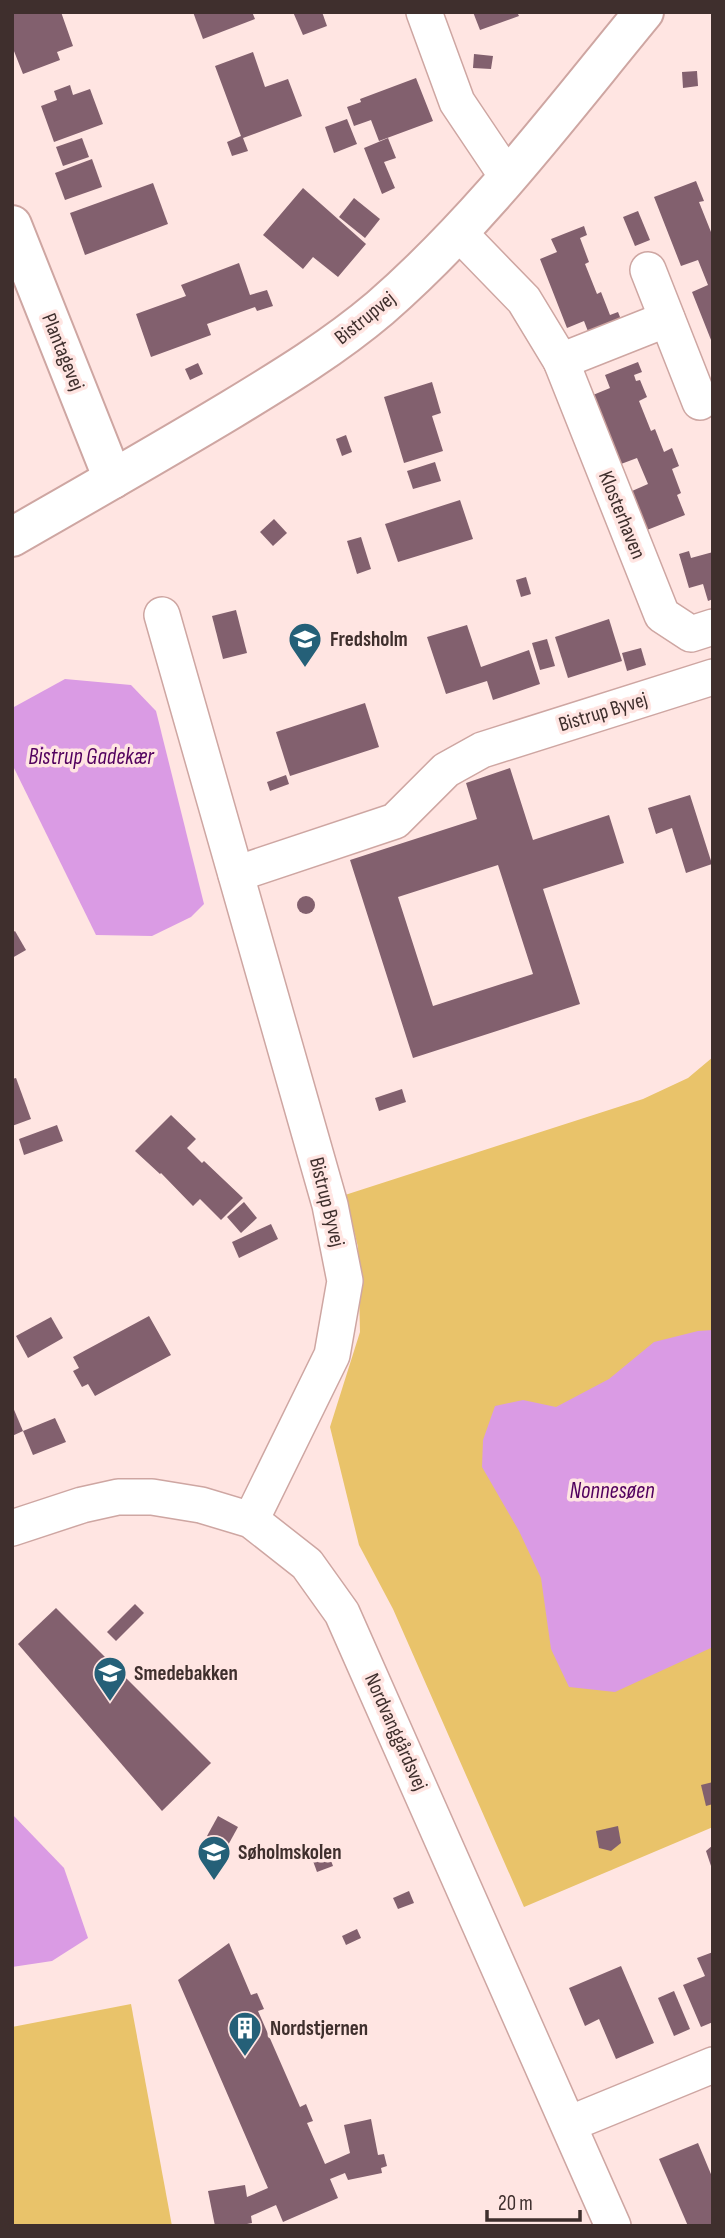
<svg xmlns="http://www.w3.org/2000/svg" width="725" height="2238" viewBox="0 0 725 2238" font-family="'Sofia Sans Condensed',sans-serif">
	<style>
		.green { fill: #e9c36a }
		.water { fill: #da9be4 }
		.building { fill: #82606e; fill-rule: evenodd }
		.lines { fill: none; stroke-linecap: round; stroke-linejoin: round }
		.minor-casing { stroke: #cea6a2; stroke-width: 38 }
		.tertiary-casing { stroke: #cea6a2; stroke-width: 42 }
		.secondary-casing { stroke: #cea6a2; stroke-width: 42 }
		.minor { stroke: #fff; stroke-width: 35 }
		.tertiary { stroke: #fff; stroke-width: 38 }
		.secondary { stroke: #fff; stroke-width: 38 }
		.labels { text-anchor: middle; dominant-baseline: central; stroke-width: 7; stroke-linejoin: round; paint-order: stroke }
		.street-label { font-size: 21px; fill: #3f2f2d; stroke: #ffe5e2 }
		.poi-label { font-size: 21px; font-weight: bold; fill: #3f2f2d; stroke: #ffe5e2; text-anchor: start }
		.water-label { font-size: 23px; font-style: italic; fill: #52005e; stroke: #ffe5e2 }
	</style>
	<rect width="100%" height="100%" fill="#ffe5e2"/>
	<g class="green">
		<path d="M713 1057V1827L524 1907 393 1609 359 1545 330 1427 360 1332 358 1247 345 1195 643 1099 688 1078Z"/>
		<path d="M131 2004 172 2226H12V2027Z"/>
	</g>
	<g class="water">
		<path d="M65 679 131 685 156 711 204 904 191 917 152 936 96 935 12 764 14 707Z"/>
		<path d="M713 1330V1647L615 1692 569 1687 551 1649 541 1578 519 1531 482 1467 483 1440 495 1406 523 1400 556 1407 609 1379 654 1342 698 1331Z"/>
		<path d="M12 1814 64 1868 88 1938 52 1961 12 1967Z"/>
	</g>
	<g class="building">
		<path d="M12 12H61L73 46 57 52 60 60 23 74 12 46Z"/>
		<path d="M193 12H252L255 19 203 39Z"/>
		<path d="M293 12H322L327 26 303 35Z"/>
		<path d="M473 12H517L519 16 480 30Z"/>
		<path d="M253 52 265 87 288 79 302 116 243 138 248 151 232 156 227 142 241 136 215 66Z"/>
		<path d="M474 54 493 56 491 69 473 68Z"/>
		<path d="M697 71 698 86 683 88 682 72Z"/>
		<path d="M416 78 433 121 379 141 371 120 354 126 347 107 361 102 360 99Z"/>
		<path d="M70 85 73 95 90 89 103 124 54 142 41 106 57 100 54 91Z"/>
		<path d="M347 119 357 144 334 153 325 127Z"/>
		<path d="M82 138 89 157 63 166 56 147Z"/>
		<path d="M388 138 396 158 384 162 395 188 382 194 364 148Z"/>
		<path d="M92 159 102 187 65 200 55 173Z"/>
		<path d="M696 181 704 201 699 202 711 232 713 231V345L692 292 708 285 698 260 681 266 654 197Z"/>
		<path d="M153 183 168 224 85 255 70 213Z"/>
		<path d="M303 188 366 244 338 277 313 257 303 269 263 235Z"/>
		<path d="M354 198 380 219 365 238 339 217Z"/>
		<path d="M638 211 650 240 635 246 623 217Z"/>
		<path d="M584 226 587 235 580 238 589 262 585 264 597 294 601 292 610 315 618 312 622 322 589 334 584 321 567 328 540 259 557 252 551 239Z"/>
		<path d="M239 263 250 295 267 290 273 306 257 311 255 307 207 324 211 335 151 357 136 314 186 296 181 285Z"/>
		<path d="M638 362 642 372 634 375 636 381 640 380 647 397 639 401 651 431 655 429 664 452 672 448 679 466 672 469 681 493 677 495 685 515 647 530 632 491 648 484 637 458 621 464 593 395 610 388 605 375Z"/>
		<path d="M198 363 203 374 190 380 185 369Z"/>
		<path d="M432 382 441 413 432 416 443 451 404 463 384 397Z"/>
		<path d="M346 435 352 452 342 456 336 439Z"/>
		<path d="M435 462 441 481 413 489 407 471Z"/>
		<path d="M460 500 473 539 398 562 385 524Z"/>
		<path d="M274 519 287 533 273 546 260 532Z"/>
		<path d="M361 537 371 569 357 574 347 541Z"/>
		<path d="M689 551 691 558 713 552V599L708 601 703 584 689 588 679 554Z"/>
		<path d="M526 577 531 594 521 597 516 580Z"/>
		<path d="M236 610 247 653 223 659 212 616Z"/>
		<path d="M609 619 622 661 568 678 555 637Z"/>
		<path d="M467 625 481 667 529 650 540 684 493 700 487 681 446 694 427 637Z"/>
		<path d="M547 639 555 666 540 670 532 643Z"/>
		<path d="M641 648 646 665 627 671 622 653Z"/>
		<path d="M365 703 379 747 290 776 276 732Z"/>
		<path d="M510 768 533 840 609 815 624 863 543 889 580 1004 413 1058 350 860 477 819 466 783ZM498 865 533 974 433 1006 398 897Z"/>
		<path d="M286 775 289 784 270 791 267 782Z"/>
		<path d="M690 795 712 864 686 873 672 828 656 834 648 808Z"/>
		<circle cx="306" cy="905" r="9"/>
		<path d="M15 931 26 950 12 958V933Z"/>
		<path d="M16 1078 31 1119 12 1126V1079Z"/>
		<path d="M402 1089 406 1102 379 1111 375 1098Z"/>
		<path d="M171 1115 196 1139 187 1148 202 1163 204 1161 243 1198 221 1220 200 1199 193 1206 161 1173 160 1174 135 1151Z"/>
		<path d="M57 1125 63 1141 24 1155 19 1139Z"/>
		<path d="M244 1202 257 1218 241 1233 227 1217Z"/>
		<path d="M271 1224 278 1239 239 1258 232 1242Z"/>
		<path d="M149 1316 171 1355 95 1396 88 1384 82 1387 73 1371 79 1368 73 1357Z"/>
		<path d="M51 1317 63 1338 28 1358 16 1336Z"/>
		<path d="M12 1405 23 1431 12 1436Z"/>
		<path d="M55 1418 66 1442 33 1455 23 1431Z"/>
		<path d="M135 1604 144 1613 116 1641 107 1632Z"/>
		<path d="M56 1608 211 1763 162 1811 18 1644Z"/>
		<path d="M713 1782V1804L706 1806 701 1785Z"/>
		<path d="M218 1816 238 1827 227 1847 207 1836Z"/>
		<path d="M618 1826 621 1843 611 1851 599 1848 596 1831Z"/>
		<path d="M325 1844 333 1866 317 1872 309 1850Z"/>
		<path d="M713 1845V1869H712L706 1851Z"/>
		<path d="M409 1891 414 1903 398 1909 393 1898Z"/>
		<path d="M357 1929 361 1938 346 1945 342 1936Z"/>
		<path d="M229 1943 251 1995 257 1993 264 2009 258 2011 300 2107 306 2104 313 2121 307 2123 325 2164 350 2153 344 2125 371 2119 378 2155 384 2154 387 2166 381 2168 382 2173 348 2180 345 2173 330 2179 338 2198 283 2222 276 2205 251 2216 252 2223 237 2226H215L208 2191 245 2185 247 2197 268 2188 178 1980Z"/>
		<path d="M713 1952V2022L701 2027 683 1985 705 1976 697 1958Z"/>
		<path d="M621 1966 654 2043 616 2059 599 2019 585 2026 569 1988Z"/>
		<path d="M674 1991 690 2029 674 2036 658 1998Z"/>
		<path d="M698 2143 713 2179V2226H688L659 2159Z"/>
	</g>
	<g class="lines">
		<defs>
			<g id="minor">
				<path d="M424 12 457 102 508 178"/>
				<path d="M459 233 524 300 561 361 662 615 691 634 713 627"/>
				<path d="M648 270 700 402"/>
				<path d="M561 361 667 319"/>
				<path d="M162 615 330 1205 345 1281 332 1355 251 1520"/>
				<path d="M236 874 395 821 446 770 482 750 713 677"/>
				<path d="M12 1528 82 1505 118 1497H152L201 1505 251 1520 307 1564 342 1613 613 2226"/>
				<path d="M569 2124 713 2065"/>
			</g>
			<path id="tertiary" d="M12 225 113 479"/>
			<path id="secondary" d="M12 537C85 495 159 453 232 409 283 378 334 347 380 308 480 221 560 114 644 12"/>
		</defs>
		<use href="#minor" class="minor-casing"/>
		<use href="#tertiary" class="tertiary-casing"/>
		<use href="#secondary" class="secondary-casing"/>
		<use href="#minor" class="minor"/>
		<use href="#tertiary" class="tertiary"/>
		<use href="#secondary" class="secondary"/>
	</g>
	<defs>
		<symbol id="school-pin" viewBox="-11 -11 22 30"><path d="M0 17L-7.5 6A9.5 9.5 0 1 1 7.5 6Z" fill="#256078" stroke="#ffe5e2"/><path d="M0-5L7-2L0 1L-7-2ZM-4 1L0 2.5L4 1V4Q0 6-4 4Z" fill="#fff"/></symbol>
		<symbol id="building-pin" viewBox="-11 -11 22 30"><path d="M0 17L-7.5 6A9.5 9.5 0 1 1 7.5 6Z" fill="#256078" stroke="#ffe5e2"/><path d="M-4-6H4V6H1V3H-1V6H-4ZM-2.5-4.3h1.7v1.8h-1.7ZM.8-4.3h1.7v1.8H.8ZM-2.5-1h1.7V.8h-1.7ZM.8-1h1.7V.8H.8Z" fill="#fff"/></symbol>
	</defs>
	<g fill-rule="evenodd">
		<use href="#school-pin" x="286" y="620" width="38" height="52"/>
		<use href="#school-pin" x="91" y="1654" width="38" height="52"/>
		<use href="#school-pin" x="195" y="1833" width="38" height="52"/>
		<use href="#building-pin" x="226" y="2009" width="38" height="52"/>
	</g>
	<g class="labels">
		<g class="street-label">
			<text transform="translate(365 318) rotate(-39)">Bistrupvej</text>
			<text transform="translate(63 352) rotate(68)">Plantagevej</text>
			<text transform="translate(622 515) rotate(68)">Klosterhaven</text>
			<text transform="translate(603 712) rotate(-17)">Bistrup Byvej</text>
			<text transform="translate(327 1202) rotate(76)">Bistrup Byvej</text>
			<text transform="translate(396 1732) rotate(66)">Nordvanggårdsvej</text>
		</g>
		<g class="poi-label">
			<text x="330" y="639">Fredsholm</text>
			<text x="134" y="1673">Smedebakken</text>
			<text x="238" y="1852">Søholmskolen</text>
			<text x="270" y="2028">Nordstjernen</text>
		</g>
		<g class="water-label">
			<text x="91" y="757">Bistrup Gadekær</text>
			<text x="612" y="1491">Nonnesøen</text>
		</g>
	</g>
	<rect width="725" height="2238" fill="none" stroke="#3f2f2d" stroke-width="28"/>
	<path d="M487 2210v10h93v-10" fill="none" stroke="#3f2f2d" stroke-width="3.5"/>
	<text x="498" y="2210" font-size="21" fill="#3f2f2d" stroke="#ffe5e2" stroke-width="5" paint-order="stroke">20 m</text>
</svg>
